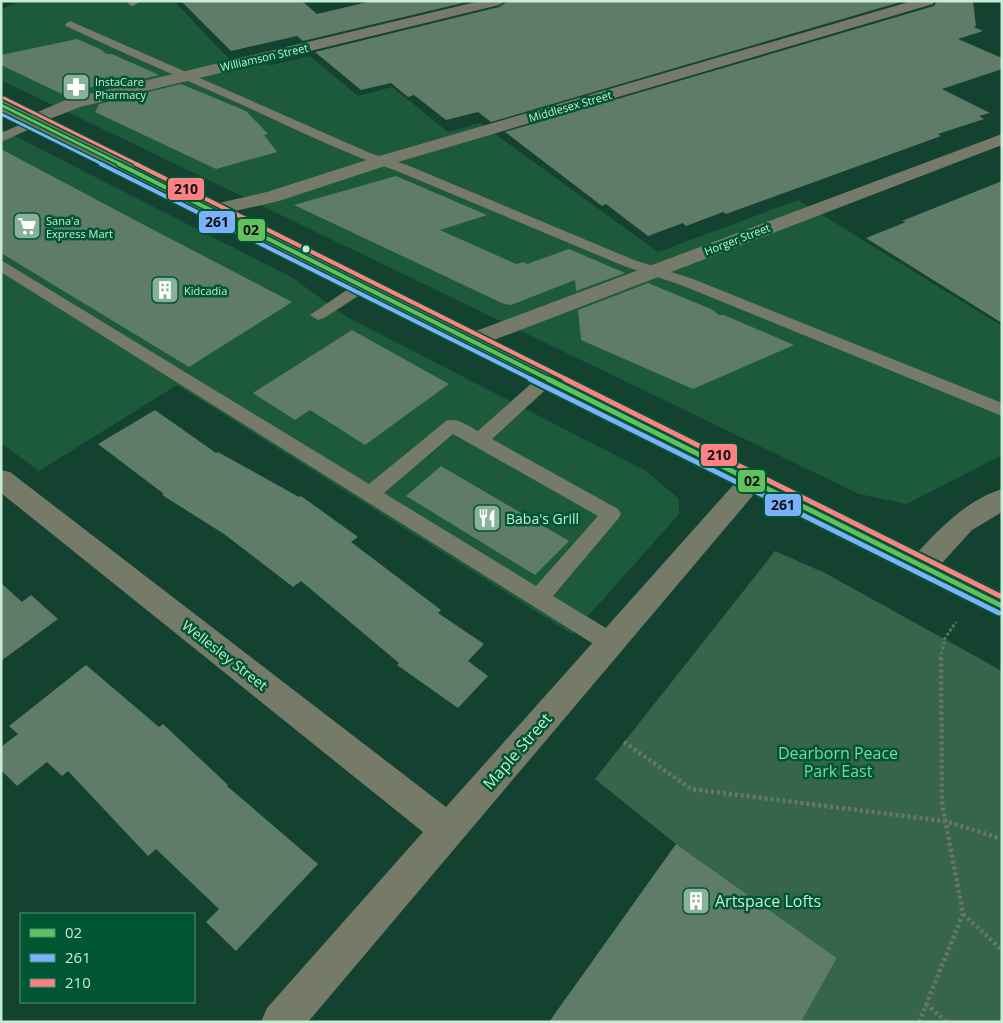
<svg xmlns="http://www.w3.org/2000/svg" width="1003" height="1023" viewBox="0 0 1003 1023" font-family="'Open Sans',sans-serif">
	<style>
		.built { fill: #1d5a3c }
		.green { fill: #36654b }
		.building { fill: #5e7c68 }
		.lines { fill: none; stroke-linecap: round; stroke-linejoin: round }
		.path-far1 { stroke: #667767; stroke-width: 3; stroke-dasharray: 2.5 2.5; stroke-linecap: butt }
		.path { stroke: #667767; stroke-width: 4.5; stroke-dasharray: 3 3; stroke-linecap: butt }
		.service { fill: #767a69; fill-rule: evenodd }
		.minor { fill: #767a69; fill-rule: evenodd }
		.primary { fill: #697863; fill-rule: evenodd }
		.bus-1-far2-casing { stroke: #005633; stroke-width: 5.5 }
		.bus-1-far1-casing { stroke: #005633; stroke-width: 7 }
		.bus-1-casing { stroke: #005633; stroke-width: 9 }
		.bus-2-far2-casing { stroke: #005633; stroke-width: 5.5 }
		.bus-2-far1-casing { stroke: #005633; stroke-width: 7 }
		.bus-2-casing { stroke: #005633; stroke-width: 9 }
		.bus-3-far2-casing { stroke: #005633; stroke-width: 5.5 }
		.bus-3-far1-casing { stroke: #005633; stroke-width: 7 }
		.bus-3-casing { stroke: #005633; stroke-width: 9 }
		.bus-1-far2 { stroke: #60c15e; stroke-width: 3 }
		.bus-1-far1 { stroke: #60c15e; stroke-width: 4 }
		.bus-1 { stroke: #60c15e; stroke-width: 5 }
		.bus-2-far2 { stroke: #7bb1fa; stroke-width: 3 }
		.bus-2-far1 { stroke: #7bb1fa; stroke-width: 4 }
		.bus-2 { stroke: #7bb1fa; stroke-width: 5 }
		.bus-3-far2 { stroke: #ff8085; stroke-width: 3 }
		.bus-3-far1 { stroke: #ff8085; stroke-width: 4 }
		.bus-3 { stroke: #ff8085; stroke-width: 5 }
		.bus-dot { fill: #c8ebd5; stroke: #005633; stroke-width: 2 }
		.labels { text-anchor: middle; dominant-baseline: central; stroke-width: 5; stroke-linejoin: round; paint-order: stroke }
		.far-street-label { font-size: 11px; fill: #c8ebd5; stroke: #005633 }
		.far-poi-label { font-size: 11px; fill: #c8ebd5; stroke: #005633; text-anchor: start }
		.poi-label { font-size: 14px; fill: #c8ebd5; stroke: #005633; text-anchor: start }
		.street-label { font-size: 14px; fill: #c8ebd5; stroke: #005633 }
		.near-street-label { font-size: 16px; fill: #c8ebd5; stroke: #005633 }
		.near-park-label { font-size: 16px; fill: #79d8a3; stroke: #005633 }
		.near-poi-label { font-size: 16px; fill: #c8ebd5; stroke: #005633; text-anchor: start }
		.line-badge { stroke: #005633; stroke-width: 2 }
		.pale-badge-label { font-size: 14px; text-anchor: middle; font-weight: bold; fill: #111 }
	</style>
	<rect width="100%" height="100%" fill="#144230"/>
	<g class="built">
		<path d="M19 1H174L228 58 272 65 310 56 358 96 392 87 448 132 480 123 658 252 798 200 1002 326V455L907 504 859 494 1 80V10Z"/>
		<path d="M1 129 291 277 347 317 646 471 679 499V514L572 634 177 385 39 471 1 443Z"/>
	</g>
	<path class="green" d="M775 551 825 573 1002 671V1022H801L837 958 676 844 595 779Z"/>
	<g class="building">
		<path d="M181 1H302L317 14 372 1H471L303 41 297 36 231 51Z"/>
		<path d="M508 1H904L491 122 478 112 446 120 414 95 408 97 391 83 361 90 315 52 499 7Z"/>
		<path d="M937 1H973L976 26 974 27 983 31 958 39 1002 58V69L942 89 990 113 979 116 984 119 938 134 941 136 726 214 723 212 686 226 683 223 648 236 606 204 602 206 505 132 934 6Z"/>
		<path d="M77 39 102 50 106 54H112L159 75 107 88 109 83 62 94 1 65V55Z"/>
		<path d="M181 84 246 111 268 134 264 135 277 152 216 169 95 112 99 104Z"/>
		<path d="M1 149 148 227 292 302 189 367 1 253Z"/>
		<path d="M396 176 487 215 440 230 516 264 524 262 527 264 569 249 625 273 576 291 575 280 511 305 504 304 294 205Z"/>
		<path d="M1002 181V323L866 238 906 222 902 221Z"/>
		<path d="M648 283 711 309 719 315H724L794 345 693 389 581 340 578 310Z"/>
		<path d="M352 330 449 384 365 445 310 410 295 420 253 393Z"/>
		<path d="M155 410 216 453 218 452 299 497 301 496 358 537 351 542 441 610 438 613 484 644 468 661 488 676 458 708 397 665 399 663 301 581 293 587 224 534 162 495 164 494 98 444Z"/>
		<path d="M441 466 569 541 535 575 406 496Z"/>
		<path d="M1 583 22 602 31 595 58 619 1 661Z"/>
		<path d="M86 665 159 727 163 724 228 785 227 786 318 864 236 951 206 922 219 909 156 849 148 856 68 771 62 776 47 762 17 786 1 770V747L18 734 9 726Z"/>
		<path d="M676 844 837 958 801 1022H549Z"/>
	</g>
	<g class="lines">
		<path class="path-far1" d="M940 659 945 638 956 622"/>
		<g class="path">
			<path d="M624 742 691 789 945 821 1002 839"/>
			<path d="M963 914 1002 950"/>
			<path d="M926 1004 947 1022"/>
			<path d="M919 1022 963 914 942 803 941 658"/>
		</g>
		<g class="service">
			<path d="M128 1H138V3L133 6 129 5Z"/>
			<path d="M70 21 370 153 407 165 634 260 693 279 1002 403V416L681 285 624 266 397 171C339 152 285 124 229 99 175 75 120 52 66 26L65 24Z"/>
			<path d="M35 118 39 119 41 122 39 125 1 142V133Z"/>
			<path d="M1 260 369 484 446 421C458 417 468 426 478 431L542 374H554L557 378 554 382 492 439 618 509 621 514 618 519 553 596 619 636 622 643 619 650 611 652 603 650 1 272ZM453 434 598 516 536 586 384 493Z"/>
			<path d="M363 281 371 286 369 289 324 318 318 320 310 315 357 283Z"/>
		</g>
		<g class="minor">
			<path d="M480 1H506L499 5 80 107 32 126 26 125 23 121 26 117 68 99Z"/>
			<path d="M912 1H935L933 4 388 165 279 201 213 216 206 214 203 210 206 206 267 192 376 157Z"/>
			<path d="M1002 134V145L481 345 473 347 465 345 461 340 465 335Z"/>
			<path d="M1 470 10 472 446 807 744 473 753 471 762 473 766 480 308 1022H261L267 1008 423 832 1 493Z"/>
			<path d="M1002 489V512L972 530 932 574 922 577 912 574 908 566 912 558C938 531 964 501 1002 489Z"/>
		</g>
		<path class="primary" d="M1 100 1002 592V618L1 112Z"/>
		<defs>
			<path id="bus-1-far2" d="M1 105 122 165"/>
			<path id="bus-1-far1" d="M119 164 550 380"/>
			<path id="bus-1" d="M548 379 1002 606"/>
			<path id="bus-2-far2" d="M1 114 104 165"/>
			<path id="bus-2-far1" d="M101 164 533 380"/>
			<path id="bus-2" d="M530 379 999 613"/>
			<path id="bus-3-far2" d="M4 98 139 165"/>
			<path id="bus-3-far1" d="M136 164 568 380"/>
			<path id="bus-3" d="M565 379 1002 597"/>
		</defs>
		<use href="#bus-1-far2" class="bus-1-far2-casing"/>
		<use href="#bus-1-far1" class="bus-1-far1-casing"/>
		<use href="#bus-1" class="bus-1-casing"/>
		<use href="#bus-2-far2" class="bus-2-far2-casing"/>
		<use href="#bus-2-far1" class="bus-2-far1-casing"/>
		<use href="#bus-2" class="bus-2-casing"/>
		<use href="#bus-3-far2" class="bus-3-far2-casing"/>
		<use href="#bus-3-far1" class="bus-3-far1-casing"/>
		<use href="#bus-3" class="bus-3-casing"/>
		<use href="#bus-1-far2" class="bus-1-far2"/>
		<use href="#bus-1-far1" class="bus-1-far1"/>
		<use href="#bus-1" class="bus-1"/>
		<use href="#bus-2-far2" class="bus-2-far2"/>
		<use href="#bus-2-far1" class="bus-2-far1"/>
		<use href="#bus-2" class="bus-2"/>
		<use href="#bus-3-far2" class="bus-3-far2"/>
		<use href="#bus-3-far1" class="bus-3-far1"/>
		<use href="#bus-3" class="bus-3"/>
	</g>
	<defs>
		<symbol id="pharmacy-square" viewBox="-11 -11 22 22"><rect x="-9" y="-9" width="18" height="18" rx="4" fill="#89b09b" stroke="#005633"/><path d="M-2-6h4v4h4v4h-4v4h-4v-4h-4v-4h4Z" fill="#fff"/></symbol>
		<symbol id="supermarket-square" viewBox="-11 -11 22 22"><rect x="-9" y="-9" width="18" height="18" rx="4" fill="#89b09b" stroke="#005633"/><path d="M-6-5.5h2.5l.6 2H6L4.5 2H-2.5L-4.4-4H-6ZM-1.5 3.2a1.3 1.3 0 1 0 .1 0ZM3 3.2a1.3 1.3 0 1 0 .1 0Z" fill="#fff"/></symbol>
		<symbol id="building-square" viewBox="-11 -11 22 22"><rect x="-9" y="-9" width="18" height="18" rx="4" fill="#89b09b" stroke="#005633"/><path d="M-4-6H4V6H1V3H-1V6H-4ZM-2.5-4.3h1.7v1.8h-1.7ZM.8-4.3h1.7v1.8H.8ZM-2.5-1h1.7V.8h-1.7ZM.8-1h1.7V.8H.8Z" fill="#fff"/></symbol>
		<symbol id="restaurant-square" viewBox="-11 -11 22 22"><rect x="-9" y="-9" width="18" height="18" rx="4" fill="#89b09b" stroke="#005633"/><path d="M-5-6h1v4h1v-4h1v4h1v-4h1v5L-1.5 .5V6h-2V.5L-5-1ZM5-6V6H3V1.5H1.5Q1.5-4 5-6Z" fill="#fff"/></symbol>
	</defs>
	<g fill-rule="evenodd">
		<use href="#pharmacy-square" x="60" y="71" width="32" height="32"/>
		<use href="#supermarket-square" x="11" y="210" width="32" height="32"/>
		<use href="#building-square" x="149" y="274" width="32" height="32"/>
		<use href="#restaurant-square" x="471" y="502" width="32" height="32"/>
		<use href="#building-square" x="680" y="885" width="32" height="32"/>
	</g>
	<circle class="bus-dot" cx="306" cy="249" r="4.5"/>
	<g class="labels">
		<g class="far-street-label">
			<text transform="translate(264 57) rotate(-13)">Williamson Street</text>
			<text transform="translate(570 106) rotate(-16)">Middlesex Street</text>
			<text transform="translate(737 239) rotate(-21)">Horger Street</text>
		</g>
		<g class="far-poi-label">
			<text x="95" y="81">InstaCare<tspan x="95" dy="13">Pharmacy</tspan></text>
			<text x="46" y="220">Sana'a<tspan x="46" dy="13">Express Mart</tspan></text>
			<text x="184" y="290">Kidcadia</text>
		</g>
		<g class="poi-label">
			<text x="506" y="518">Baba's Grill</text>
		</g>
		<g class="street-label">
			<text transform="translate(225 655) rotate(38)">Wellesley Street</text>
		</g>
		<g class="near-street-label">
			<text transform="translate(517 751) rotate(-49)">Maple Street</text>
		</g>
		<g class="near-park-label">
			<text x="838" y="753">Dearborn Peace<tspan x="838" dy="18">Park East</tspan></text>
		</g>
		<g class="near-poi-label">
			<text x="715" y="901">Artspace Lofts</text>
		</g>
	</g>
	<g class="line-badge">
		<rect x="167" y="177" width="38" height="24" rx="5" fill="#ff8085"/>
		<rect x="198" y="210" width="38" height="24" rx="5" fill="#7bb1fa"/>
		<rect x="237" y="218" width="29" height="24" rx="5" fill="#60c15e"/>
		<rect x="700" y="443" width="38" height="24" rx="5" fill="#ff8085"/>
		<rect x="737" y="469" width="29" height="24" rx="5" fill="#60c15e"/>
		<rect x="764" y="493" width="38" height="24" rx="5" fill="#7bb1fa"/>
	</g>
	<g class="pale-badge-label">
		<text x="186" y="194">210</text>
		<text x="217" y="227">261</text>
		<text x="251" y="235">02</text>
		<text x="719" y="460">210</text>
		<text x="752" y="486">02</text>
		<text x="783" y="510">261</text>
	</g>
	<rect width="1003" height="1023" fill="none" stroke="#c8ebd5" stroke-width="5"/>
	<rect x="20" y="913" width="175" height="90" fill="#005633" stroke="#509274"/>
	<rect x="30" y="929" width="25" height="8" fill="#60c15e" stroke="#509274"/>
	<text x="65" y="938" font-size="15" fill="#c8ebd5">02</text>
	<rect x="30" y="954" width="25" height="8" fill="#7bb1fa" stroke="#509274"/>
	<text x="65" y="963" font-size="15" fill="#c8ebd5">261</text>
	<rect x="30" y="979" width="25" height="8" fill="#ff8085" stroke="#509274"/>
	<text x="65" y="988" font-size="15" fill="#c8ebd5">210</text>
</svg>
